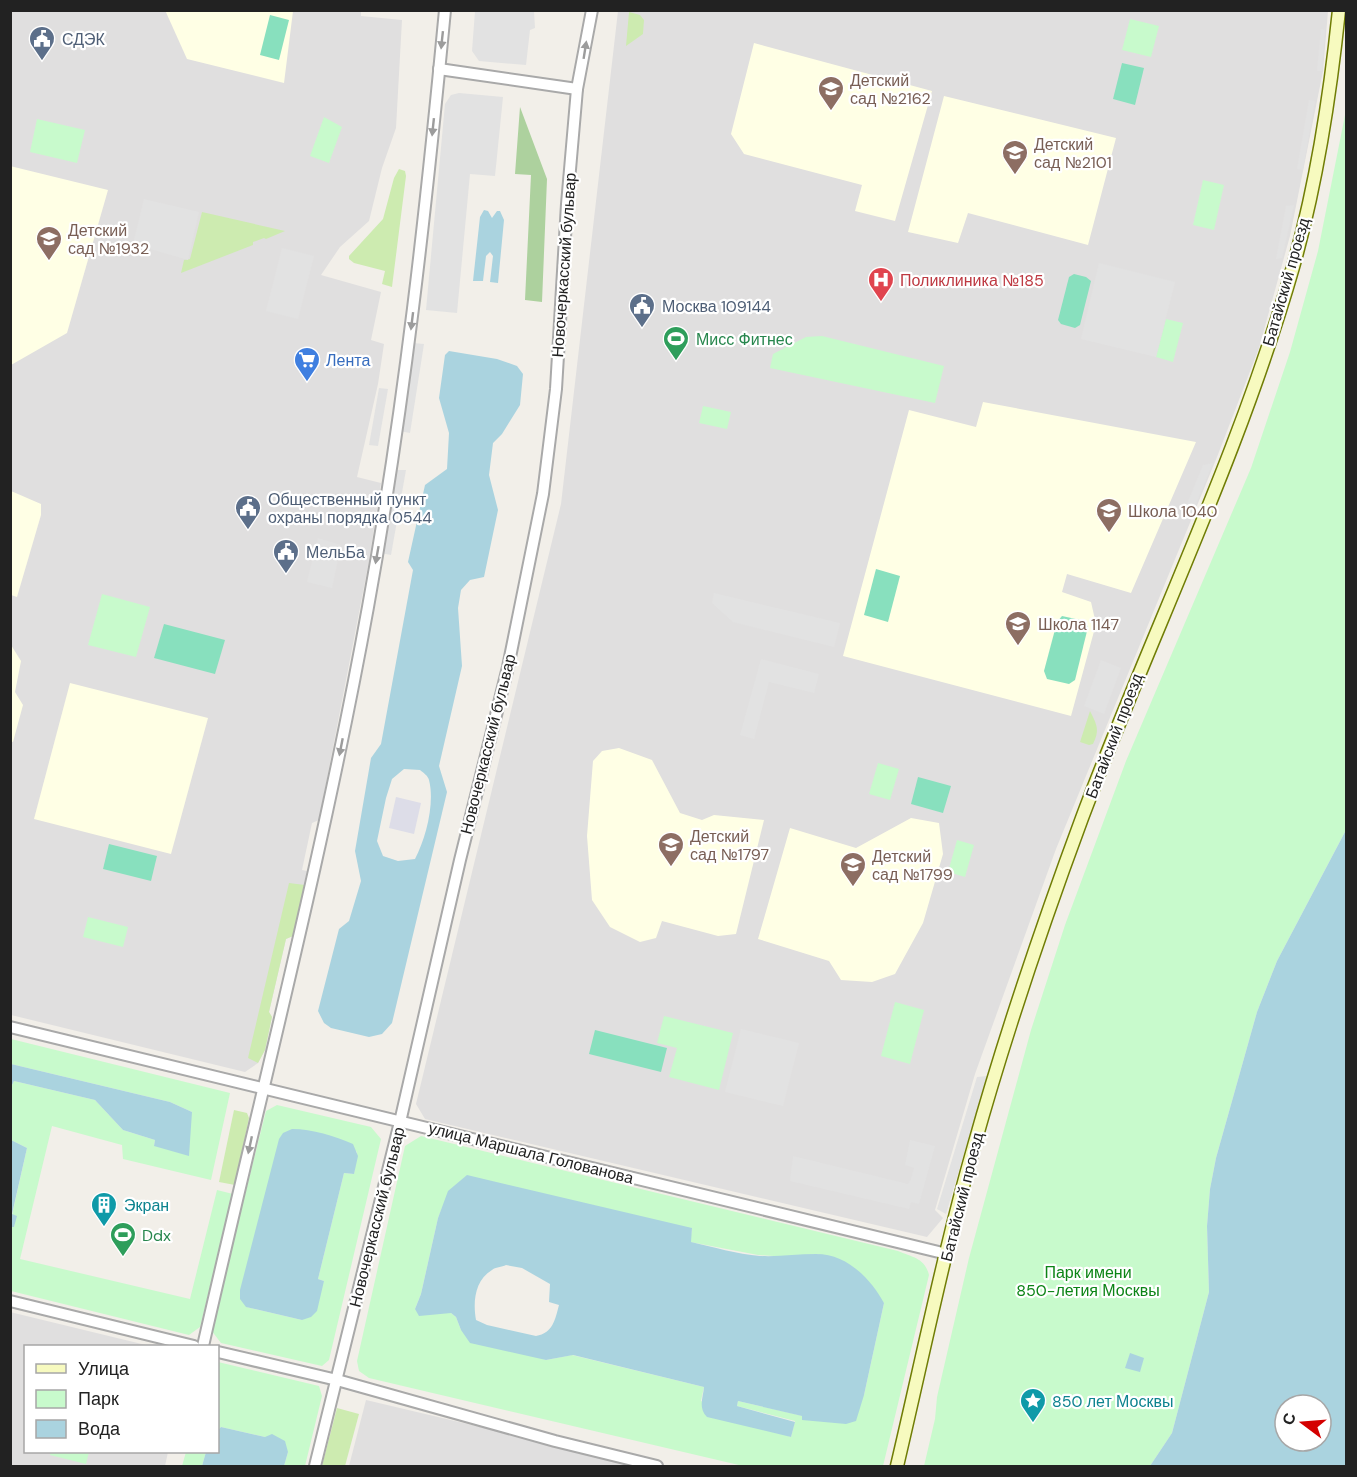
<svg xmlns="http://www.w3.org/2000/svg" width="1357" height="1477" viewBox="0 0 1357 1477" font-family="'DM Sans',sans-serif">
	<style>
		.residential { fill: #e0dfdf }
		.education { fill: #ffffe5 }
		.grass { fill: #cdebb0 }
		.forest { fill: #add19e }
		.park { fill: #c8facc; fill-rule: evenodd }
		.pitch { fill: #88e0be }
		.parking { fill: #e2e2e2 }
		.plaza { fill: #dddde8 }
		.water { fill: #aad3df; fill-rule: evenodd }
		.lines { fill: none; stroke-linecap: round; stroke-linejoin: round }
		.tertiary-casing { stroke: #a9a9a9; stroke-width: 14 }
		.secondary-casing { stroke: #707d05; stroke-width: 15 }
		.tertiary { stroke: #fff; stroke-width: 10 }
		.secondary { stroke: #f7fabf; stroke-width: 12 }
		.oneway { fill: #9c9c9c }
		.labels { text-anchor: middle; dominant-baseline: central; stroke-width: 4.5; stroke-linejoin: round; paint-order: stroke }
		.service-label { font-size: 16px; fill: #4e5e75; stroke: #fff; text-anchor: start }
		.education-label { font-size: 16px; fill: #785e54; stroke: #fff; text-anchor: start }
		.street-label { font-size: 16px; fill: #222; stroke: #fff }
		.health-label { font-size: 16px; fill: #be3a42; stroke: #fff; text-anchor: start }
		.leisure-label { font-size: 16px; fill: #27864d; stroke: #fff; text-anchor: start }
		.shop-label { font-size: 16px; fill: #366cbe; stroke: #fff; text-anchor: start }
		.culture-label { font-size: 16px; fill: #0d838f; stroke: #fff; text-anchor: start }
		.park-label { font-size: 16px; fill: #0c8416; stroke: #fff }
	</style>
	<rect width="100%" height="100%" fill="#f2efe9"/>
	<g class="residential">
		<path d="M361 10V16L402 20 396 128 382 168 369 221 340 247 321 275 381 292 371 340 384 344 378 384 357 477 381 483 369 561 319 820 312 823 302 870 307 871 293 936 286 939 269 1012 272 1017 265 1050 258 1063 245 1072 11 1015V11Z"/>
		<path d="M618 11H1328L1323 71 1290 236 1259 348 1217 457 1056 849 975 1074 935 1210 943 1218 927 1237 425 1119 416 1104 561 504Z"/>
		<path d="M10 1312 150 1346H26V1452H168L165 1466H11Z"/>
		<path d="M366 1400 645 1466H349Z"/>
	</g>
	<g class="education">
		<path d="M165 10 293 11 284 83 187 59Z"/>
		<path d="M754 43 932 91 895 221 855 211 862 185 744 154 731 134Z"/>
		<path d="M944 96 1116 138 1088 245 968 213 958 243 908 232Z"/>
		<path d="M10 166 108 190 67 333 11 365Z"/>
		<path d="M983 402 1196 442 1131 593 1067 574 1062 592 1091 602 1096 624 1071 716 843 656 909 410 976 427Z"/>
		<path d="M11 491 41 504V515L17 597 11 595Z"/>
		<path d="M11 645 21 661 15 692 23 705 13 742 10 741Z"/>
		<path d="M70 683 208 718 171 854 34 819Z"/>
		<path d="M619 748 652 760 680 813 702 820 714 815 764 820 736 934 718 936 662 921 656 938 640 942 610 927 592 900 587 836 593 761 602 751Z"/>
		<path d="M911 818 939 823 943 854 923 923 895 974 872 982 841 980 829 961 758 939 790 828 856 848Z"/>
	</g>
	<g class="grass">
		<path d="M629 12 640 15 644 20 643 34 626 46Z"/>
		<path d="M399 169 405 171 406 176 392 287 382 284 385 271 354 263 349 259V256L383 219 394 178Z"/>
		<path d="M202 212 285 231 266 239 264 238 253 242V245L181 273 184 260 190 259Z"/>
		<path d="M1090 711C1097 725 1100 730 1093 744L1089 745 1080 742Z"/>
		<path d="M289 883 305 885 293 936 286 939 269 1012 272 1017 265 1050 258 1063 248 1058Z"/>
		<path d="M234 1110 247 1113 249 1118 235 1185 219 1182Z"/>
		<path d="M337 1408 359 1414 345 1466H322Z"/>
	</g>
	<path class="forest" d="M520 107 547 179 542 302 525 300 531 175 515 174Z"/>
	<g class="park">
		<path d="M1130 19 1159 26 1151 57 1122 50Z"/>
		<path d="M1346 110V830L1277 961 1257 1012 1216 1158 1210 1189 1207 1226 1209 1292 1172 1433 1150 1466H924L935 1419 937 1397 969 1258 1031 1030 1065 925 1126 761 1251 468 1290 352 1318 251Z"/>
		<path d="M324 117 342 127 329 163 310 156Z"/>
		<path d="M37 119 85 130 77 163 30 152Z"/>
		<path d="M1203 180 1224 185 1214 230 1193 225Z"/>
		<path d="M1166 319 1183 323 1173 362 1156 357Z"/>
		<path d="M822 336 944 366 935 403 770 368 773 354 806 337Z"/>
		<path d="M703 406 731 412 727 429 699 423Z"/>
		<path d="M102 594 150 607 136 657 88 645Z"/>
		<path d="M878 763 899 769 890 800 869 794Z"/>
		<path d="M957 840 974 845 965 877 948 872Z"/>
		<path d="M88 917 128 927 123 947 83 937Z"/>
		<path d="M895 1002 924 1010 910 1064 881 1056Z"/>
		<path d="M664 1016 733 1033 719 1090 669 1077 677 1048 657 1043Z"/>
		<path d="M11 1039 230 1093 211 1180 123 1159 122 1145 52 1126 20 1259 190 1299 217 1190 233 1194 200 1327 189 1335 11 1291V1227H14L16 1216 12 1215 27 1148 11 1140V1087L14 1081 95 1100 123 1130 155 1140 154 1146 192 1112 170 1102 11 1064Z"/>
		<path d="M277 1105 371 1127 381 1139 329 1360 322 1366 221 1343 211 1330 266 1111ZM357 1151 354 1174 344 1173 318 1279 324 1281 302 1320 247 1307Z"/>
		<path d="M421 1136 898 1251C912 1257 925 1258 929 1275L883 1466H743L369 1378 359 1371 357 1361 405 1146ZM442 1208 692 1229 690 1242 758 1255 788 1257 818 1254 884 1303 864 1395 802 1420 803 1416 738 1401 737 1406 795 1421 791 1437 701 1401 704 1387 572 1355 546 1360 461 1330 456 1317 451 1313 415 1309 421 1294 438 1218Z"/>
		<path d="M218 1362 319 1386 322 1396 305 1466H284L288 1452 265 1437 221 1427 218 1430Z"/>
		<path d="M51 1452H89L86 1464 50 1455Z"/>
		<path d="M186 1452H206L202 1466H182Z"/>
	</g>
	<g class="pitch">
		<path d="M270 15 289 20 279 60 260 55Z"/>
		<path d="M1122 63 1144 68 1135 105 1113 99Z"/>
		<path d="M1074 274 1086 277 1091 281 1080 325 1075 328 1061 324 1058 320 1069 277Z"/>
		<path d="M876 569 900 576 888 622 864 615Z"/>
		<path d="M1062 616 1085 621 1088 627 1075 680 1069 684 1047 679 1044 671 1057 622Z"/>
		<path d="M164 624 225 640 215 674 154 658Z"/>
		<path d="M918 777 951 786 943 813 911 804Z"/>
		<path d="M109 844 157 856 151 881 103 869Z"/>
		<path d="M595 1030 667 1048 661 1072 589 1054Z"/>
	</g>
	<g class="parking">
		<path d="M475 11H534L535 28 530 30 526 65 479 61 472 51Z"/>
		<path d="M1321 29 1325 30 1322 71H1317Z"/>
		<path d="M459 93 503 97 495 176 470 174 457 313 426 310 445 104 451 95Z"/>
		<path d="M1309 100 1315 101 1303 170 1297 169Z"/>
		<path d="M144 199 199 212 188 260 133 244Z"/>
		<path d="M1294 205 1282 258 1276 259 1286 206Z"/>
		<path d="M282 248 314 256 298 319 266 311Z"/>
		<path d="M1099 263 1175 282 1156 357 1081 339Z"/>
		<path d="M413 343 424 344 410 433 399 431Z"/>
		<path d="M379 388 388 389 378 446 369 445Z"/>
		<path d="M1213 463 1191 516H1182L1203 465Z"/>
		<path d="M394 470H406L391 555 380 553Z"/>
		<path d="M318 538 341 545 332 588 307 582Z"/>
		<path d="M714 593 840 623 834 647 733 622 712 603Z"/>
		<path d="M761 659 819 674 814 693 769 682 754 739 740 735Z"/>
		<path d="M1101 660 1121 668 1104 714 1084 706Z"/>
		<path d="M741 1029 799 1043 783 1106 725 1092Z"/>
		<path d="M987 1076 946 1214 937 1209 977 1077Z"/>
		<path d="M910 1140 935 1146 919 1204 911 1202 909 1209 790 1181 793 1156 908 1184 911 1179 914 1168 905 1165Z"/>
	</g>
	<path class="plaza" d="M396 797 421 803 414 834 389 828Z"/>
	<g class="water">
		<path d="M484 210 488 211 492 218 497 211H500L504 220 498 283 490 282 493 256 490 252 486 256 483 281H473L480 217Z"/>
		<path d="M449 351 497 359 517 366 523 374 520 405 502 434 493 443 489 475 498 510 484 577 470 580 461 590 458 608 462 666 439 766 447 792 392 1023 382 1034 369 1037 331 1028 324 1023 318 1011 339 929 349 921 361 881 355 851 371 758 381 744 413 570 408 562 425 485 447 469 449 433 439 398 445 355ZM404 769 420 770C424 773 428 776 429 780 435 803 426 838 415 859L398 861 383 856 377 841 386 798 392 779Z"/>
		<path d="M1346 830V1466H1150L1172 1433 1209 1292 1207 1226 1210 1189 1216 1158 1257 1012 1277 961ZM1285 1405H1321V1441H1285Z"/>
		<path d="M11 1064 170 1102 192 1112 189 1156 154 1146 155 1140 123 1130 95 1100 14 1081 11 1087Z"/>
		<path d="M292 1129C313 1129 334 1136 353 1144L358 1156 354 1174 344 1173 318 1279 324 1281 317 1311 311 1317 302 1320 246 1307 240 1299V1290L279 1139 283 1133Z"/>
		<path d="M11 1140 27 1148 12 1214 17 1216 14 1227H10Z"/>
		<path d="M467 1175 692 1228 691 1242C713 1247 737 1254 760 1256 779 1257 797 1254 816 1254 847 1254 870 1278 884 1303L864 1395 856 1421 846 1424 802 1420V1416L738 1401 737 1406 795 1422 791 1437 707 1417C698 1408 703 1398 704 1387L573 1355 546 1360 470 1343 461 1330 456 1317 451 1313 419 1316 415 1309 421 1294 438 1218 448 1191ZM506 1265 522 1268 550 1284 549 1302 559 1305C555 1320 553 1333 536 1336L487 1325 476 1320C473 1303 474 1281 492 1270 495 1267 502 1267 506 1265Z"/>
		<path d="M1130 1353 1144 1358 1140 1372 1125 1368Z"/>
		<path d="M221 1427 265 1437 272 1434 285 1441 288 1452 284 1466H202L206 1452H218V1430Z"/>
	</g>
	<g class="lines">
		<defs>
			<g id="tertiary">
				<path d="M439 69 577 89"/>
				<path d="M10 1027 947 1254"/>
				<path d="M10 1301 194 1346"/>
				<path d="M203 1346C259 1100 323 855 368 607 404 409 426 210 445 10"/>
				<path d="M218 1352 337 1380 555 1441 657 1466"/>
				<path d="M315 1466 400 1122 460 860 508 667 543 494 556 389 567 204 577 89 592 10"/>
			</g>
			<path id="secondary" d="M897 1466C922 1360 944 1251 974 1146 1005 1035 1042 926 1082 818 1151 634 1239 456 1293 267 1317 183 1330 97 1339 10"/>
		</defs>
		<use href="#tertiary" class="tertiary-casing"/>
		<use href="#secondary" class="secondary-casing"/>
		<use href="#tertiary" class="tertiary"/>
		<use href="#secondary" class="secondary"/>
	</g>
	<defs><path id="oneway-solid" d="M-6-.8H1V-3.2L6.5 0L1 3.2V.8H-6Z" transform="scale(1.5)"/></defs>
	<g class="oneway">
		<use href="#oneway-solid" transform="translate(442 40) rotate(96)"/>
		<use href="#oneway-solid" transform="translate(585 50) rotate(-81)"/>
		<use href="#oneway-solid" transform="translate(433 127) rotate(96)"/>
		<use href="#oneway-solid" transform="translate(412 321) rotate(97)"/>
		<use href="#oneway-solid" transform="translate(377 555) rotate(100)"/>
		<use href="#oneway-solid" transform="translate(341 747) rotate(101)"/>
		<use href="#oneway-solid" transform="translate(250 1145) rotate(102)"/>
	</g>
	<defs>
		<symbol id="civic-pin" viewBox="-11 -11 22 30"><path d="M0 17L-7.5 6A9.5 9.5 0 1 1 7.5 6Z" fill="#5c6f8a" stroke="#fff"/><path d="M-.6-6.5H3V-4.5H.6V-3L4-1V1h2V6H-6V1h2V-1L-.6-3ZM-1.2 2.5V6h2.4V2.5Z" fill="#fff"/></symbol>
		<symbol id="school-pin" viewBox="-11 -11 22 30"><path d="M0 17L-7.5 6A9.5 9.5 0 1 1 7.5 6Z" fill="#8d6e63" stroke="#fff"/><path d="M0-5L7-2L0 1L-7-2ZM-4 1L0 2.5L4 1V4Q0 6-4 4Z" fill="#fff"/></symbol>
		<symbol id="hospital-pin" viewBox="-11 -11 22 30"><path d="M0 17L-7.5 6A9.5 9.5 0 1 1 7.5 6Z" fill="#e0444e" stroke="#fff"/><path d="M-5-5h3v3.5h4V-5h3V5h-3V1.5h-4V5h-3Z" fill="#fff"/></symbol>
		<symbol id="stadium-pin" viewBox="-11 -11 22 30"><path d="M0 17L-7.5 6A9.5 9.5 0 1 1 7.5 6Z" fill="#2e9e5b" stroke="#fff"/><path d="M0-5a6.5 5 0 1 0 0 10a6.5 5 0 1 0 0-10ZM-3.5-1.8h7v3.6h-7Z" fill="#fff"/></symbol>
		<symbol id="supermarket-pin" viewBox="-11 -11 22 30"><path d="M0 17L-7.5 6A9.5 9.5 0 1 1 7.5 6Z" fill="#3f7fe0" stroke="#fff"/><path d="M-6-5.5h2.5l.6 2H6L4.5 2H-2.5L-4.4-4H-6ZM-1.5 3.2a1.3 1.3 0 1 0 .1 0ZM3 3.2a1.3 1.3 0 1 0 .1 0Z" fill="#fff"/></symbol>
		<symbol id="building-pin" viewBox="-11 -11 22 30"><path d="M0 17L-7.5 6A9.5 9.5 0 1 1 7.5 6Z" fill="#0f9aa8" stroke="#fff"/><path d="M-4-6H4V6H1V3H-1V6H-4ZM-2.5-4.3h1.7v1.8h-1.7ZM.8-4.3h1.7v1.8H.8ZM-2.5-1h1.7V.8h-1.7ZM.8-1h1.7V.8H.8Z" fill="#fff"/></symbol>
		<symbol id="sight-pin" viewBox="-11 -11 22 30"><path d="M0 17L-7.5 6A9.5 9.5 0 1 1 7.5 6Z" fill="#0f9aa8" stroke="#fff"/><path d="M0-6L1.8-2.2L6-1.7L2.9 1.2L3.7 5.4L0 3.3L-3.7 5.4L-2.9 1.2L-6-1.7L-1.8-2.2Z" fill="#fff"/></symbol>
	</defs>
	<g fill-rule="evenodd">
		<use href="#civic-pin" x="27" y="24" width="30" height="40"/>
		<use href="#school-pin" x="816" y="74" width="30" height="40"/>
		<use href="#school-pin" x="1000" y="138" width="30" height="40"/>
		<use href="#school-pin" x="34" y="224" width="30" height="40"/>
		<use href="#hospital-pin" x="866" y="265" width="30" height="40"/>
		<use href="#civic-pin" x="627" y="291" width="30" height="40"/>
		<use href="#stadium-pin" x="661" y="324" width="30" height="40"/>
		<use href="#supermarket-pin" x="292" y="345" width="30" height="40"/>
		<use href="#civic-pin" x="233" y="493" width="30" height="40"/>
		<use href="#school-pin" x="1094" y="496" width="30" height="40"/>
		<use href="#civic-pin" x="271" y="537" width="30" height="40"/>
		<use href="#school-pin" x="1003" y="609" width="30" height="40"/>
		<use href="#school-pin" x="656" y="830" width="30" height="40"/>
		<use href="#school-pin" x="838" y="850" width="30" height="40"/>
		<use href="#building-pin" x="89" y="1190" width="30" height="40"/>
		<use href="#stadium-pin" x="108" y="1220" width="30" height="40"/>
		<use href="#sight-pin" x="1018" y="1386" width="30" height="40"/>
	</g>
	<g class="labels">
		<g class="service-label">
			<text x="62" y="39">СДЭК</text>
			<text x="662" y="306">Москва 109144</text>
			<text x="268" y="499">Общественный пункт<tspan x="268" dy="18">охраны порядка 0544</tspan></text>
			<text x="306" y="552">МельБа</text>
		</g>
		<g class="education-label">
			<text x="850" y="80">Детский<tspan x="850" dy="18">сад №2162</tspan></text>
			<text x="1034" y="144">Детский<tspan x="1034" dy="18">сад №2101</tspan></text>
			<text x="68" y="230">Детский<tspan x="68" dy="18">сад №1932</tspan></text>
			<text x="1128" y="511">Школа 1040</text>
			<text x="1038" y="624">Школа 1147</text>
			<text x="690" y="836">Детский<tspan x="690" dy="18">сад №1797</tspan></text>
			<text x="872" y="856">Детский<tspan x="872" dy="18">сад №1799</tspan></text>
		</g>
		<g class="street-label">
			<text transform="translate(564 265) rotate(-86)">Новочеркасский бульвар</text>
			<text transform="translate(1286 282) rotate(-74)">Батайский проезд</text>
			<text transform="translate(1114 736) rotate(-69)">Батайский проезд</text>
			<text transform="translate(488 744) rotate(-76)">Новочеркасский бульвар</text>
			<text transform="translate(531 1153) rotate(14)">улица Маршала Голованова</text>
			<text transform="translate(962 1197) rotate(-76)">Батайский проезд</text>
			<text transform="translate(377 1217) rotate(-76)">Новочеркасский бульвар</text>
		</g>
		<g class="health-label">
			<text x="900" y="280">Поликлиника №185</text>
		</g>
		<g class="leisure-label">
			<text x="696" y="339">Мисс Фитнес</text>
			<text x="142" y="1235">Ddx</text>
		</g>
		<g class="shop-label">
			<text x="326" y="360">Лента</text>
		</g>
		<g class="culture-label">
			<text x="124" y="1205">Экран</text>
			<text x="1052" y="1401">850 лет Москвы</text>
		</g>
		<g class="park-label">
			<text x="1088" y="1272">Парк имени<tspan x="1088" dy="18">850-летия Москвы</tspan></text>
		</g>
	</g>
	<rect width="1357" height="1477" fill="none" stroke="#222222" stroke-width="24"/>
	<rect x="24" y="1345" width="195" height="108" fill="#ffffff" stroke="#a7a7a7" stroke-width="1.5"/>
	<rect x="36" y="1364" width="30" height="9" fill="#f7fabf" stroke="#a7a7a7" stroke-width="1.5"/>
	<text x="78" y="1375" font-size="18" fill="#222222">Улица</text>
	<rect x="36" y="1390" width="30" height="18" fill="#c8facc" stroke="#a7a7a7" stroke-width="1.5"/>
	<text x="78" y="1405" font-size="18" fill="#222222">Парк</text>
	<rect x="36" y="1420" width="30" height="18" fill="#aad3df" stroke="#a7a7a7" stroke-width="1.5"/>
	<text x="78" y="1435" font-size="18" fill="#222222">Вода</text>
	<g transform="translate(1303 1423) rotate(286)"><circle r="28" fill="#ffffff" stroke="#a7a7a7" stroke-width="1.5"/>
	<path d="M0-4.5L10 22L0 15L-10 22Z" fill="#d40000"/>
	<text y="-9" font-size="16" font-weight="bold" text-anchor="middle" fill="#222222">С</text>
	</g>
</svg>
